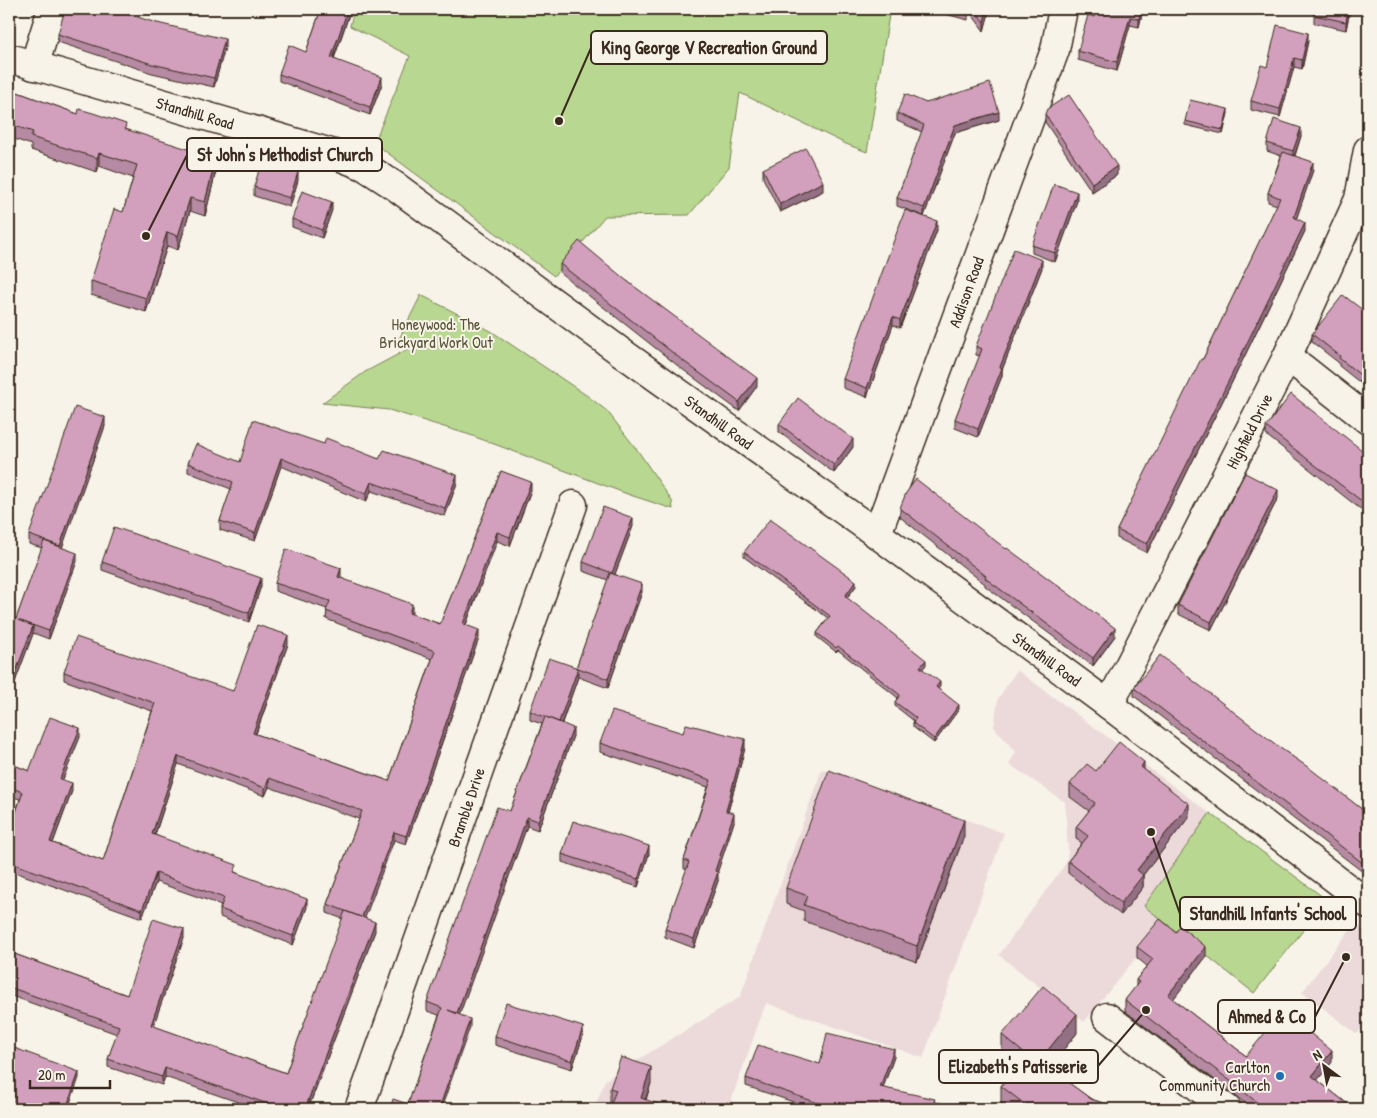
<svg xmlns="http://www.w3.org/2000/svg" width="1377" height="1118" viewBox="0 0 1377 1118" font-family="'Patrick Hand',sans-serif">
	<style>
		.built { fill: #ecdadb }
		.green { fill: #b8d790; stroke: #7a8057 }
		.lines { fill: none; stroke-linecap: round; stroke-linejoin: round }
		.street-casing { stroke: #3b2a1e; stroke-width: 31 }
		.street { stroke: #f7f3e8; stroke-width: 28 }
		.wall { fill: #b58aa2; stroke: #3b2a1e }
		.shaded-wall { fill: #937084; stroke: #3b2a1e }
		.building { fill: #d2a0bc; stroke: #3b2a1e }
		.poi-dot { fill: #1f6fb2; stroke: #f7f3e8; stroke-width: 2 }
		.labels { text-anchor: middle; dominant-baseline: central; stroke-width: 4; stroke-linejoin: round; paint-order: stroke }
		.street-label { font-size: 16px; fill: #3b2a1e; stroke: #f7f3e8 }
		.park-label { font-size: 16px; fill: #5a553a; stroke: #f7f3e8 }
		.poi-label { font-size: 16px; fill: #3b2a1e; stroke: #f7f3e8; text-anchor: end }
		.leader { fill: none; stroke: #3b2a1e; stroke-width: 2 }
		.callout-dot { fill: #3b2a1e; stroke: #f7f3e8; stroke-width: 2 }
		.callout { fill: #f7f3e8; stroke: #3b2a1e; stroke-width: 2 }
		.callout-label { font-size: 18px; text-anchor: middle; font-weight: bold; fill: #3b2a1e }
	</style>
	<rect width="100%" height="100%" fill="#f7f3e8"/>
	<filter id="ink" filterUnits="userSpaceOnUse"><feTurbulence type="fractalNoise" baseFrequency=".02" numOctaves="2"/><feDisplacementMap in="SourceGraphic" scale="10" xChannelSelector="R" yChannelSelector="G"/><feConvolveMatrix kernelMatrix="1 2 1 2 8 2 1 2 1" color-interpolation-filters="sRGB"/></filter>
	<g filter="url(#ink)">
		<g class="built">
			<path d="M1017 670 1327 900 1254 993 1164 923 1084 1022 999 955 1066 863 1068 852 1065 802 1009 764 1016 752 994 727 998 699Z"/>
			<path d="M822 769 1004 833 923 1058 766 1003 728 1109H594L605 1080 740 997Z"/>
			<path d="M1355 923 1368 934V1019L1357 1034 1302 992Z"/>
		</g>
		<g class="green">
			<path d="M354 9H890L867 152 846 144 740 93 729 167 689 215 605 216 554 276 374 143 410 56 350 26Z"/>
			<path d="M421 295 491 331 589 397 607 411 638 451 672 501 673 509 630 495 470 435 389 410 322 403 365 372 410 348 398 341Z"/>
			<path d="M1210 813 1327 900 1254 993 1144 906Z"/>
		</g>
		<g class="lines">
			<defs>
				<g id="street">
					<path d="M9 58 331 153 364 166 395 186 621 352 877 534 1109 705 1368 904"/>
					<path d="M34 66 52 9"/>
					<path d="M1286 359 1301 367 1368 420"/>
					<path d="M877 534 1055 50 1063 9"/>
					<path d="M1109 705 1286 359 1359 199 1368 150"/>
					<path d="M1107 1017 1227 1109"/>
					<path d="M359 1109 573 505"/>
				</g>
			</defs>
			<use href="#street" class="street-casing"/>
			<use href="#street" class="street"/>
		</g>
		<g class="wall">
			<path d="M321 9H351L334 59 382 84 370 115 279 81V74L306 52Z"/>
			<path d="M926 9H967L968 12V20Z"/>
			<path d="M968 9H990L984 31Z"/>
			<path d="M1143 9 1139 27 1130 25 1117 71 1078 60V51L1094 17Z"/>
			<path d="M1315 9H1350L1346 30 1314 23V15Z"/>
			<path d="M153 22 225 47 214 87 152 73 58 42V34Z"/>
			<path d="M1308 41 1302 69 1294 67 1280 117 1251 110V101L1267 67Z"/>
			<path d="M9 89 78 114 126 129 216 171 205 216 190 211 178 250 167 246 146 312 91 295V281L123 212 133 178 99 166 97 172 31 150V145L9 137Z"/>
			<path d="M926 103 999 120 955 133 924 216 897 206V198L922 132 897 121V113Z"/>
			<path d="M1228 113 1223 134 1185 125V121Z"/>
			<path d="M1045 114 1117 175 1092 192 1045 122Z"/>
			<path d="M1301 136 1295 156 1313 170 1296 219 1305 231 1235 376 1147 553 1117 538V530L1203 359 1277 205 1268 202V193L1281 156 1267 151V143Z"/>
			<path d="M763 169 823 191 780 212 763 178Z"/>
			<path d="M298 180 290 207 254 196V187Z"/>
			<path d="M1077 201 1055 262 1032 253V245Z"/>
			<path d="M332 210 322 238 292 227V219Z"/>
			<path d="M937 230 900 328 893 325 867 397 843 388V379Z"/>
			<path d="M560 264 627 281 757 386 739 411 682 369 560 273Z"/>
			<path d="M1042 268 1002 370V376L978 437 955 428V419L980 356 976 355V346Z"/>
			<path d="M1368 317V389L1339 366V363L1312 342V334Z"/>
			<path d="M779 424 853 447 834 473 779 432Z"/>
			<path d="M105 426 62 547 77 561 49 639 33 633 9 698V616L16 619 42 548 29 544V535Z"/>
			<path d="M1266 427 1368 455V515L1266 435Z"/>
			<path d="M324 444 379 459 457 483 445 516 371 491 366 502 281 466 255 541 220 530V521L231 489 188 472V463L240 462Z"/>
			<path d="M501 471 531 490 510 546 497 541 466 625 479 638 406 844 394 840 364 918 375 931 308 1109H258L165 1077 162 1085 108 1067V1059L117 1034 9 995V952L127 995 184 938 153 1026 286 1073 343 919 327 913V904L359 819 269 787 265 796 178 764 155 835 237 873 307 907 293 945 220 917V909L221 905 156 882 142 918 9 870V832L20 799 9 796V763L29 771 80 737 62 780 72 791 53 843 103 861 152 711 64 680V672L233 691 288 644 256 734 389 781 432 659 326 619 327 609 275 591V583L341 576V578L412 612 411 614 440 624Z"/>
			<path d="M1278 498 1211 630 1178 614V605Z"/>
			<path d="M900 508 1115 636 1093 666 985 586V584L900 517Z"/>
			<path d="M633 526 615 574 642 592 608 688 578 677 562 723 573 736 538 830 527 826 459 1014 470 1027 408 1104 439 1015 427 1011V1002L510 811 542 724 530 720V711L576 668 608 580 583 571V562Z"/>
			<path d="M744 552 856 586 847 598 926 665 922 669 940 687 938 689 959 709 934 743 913 727V723L914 721 895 706V702L898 698 838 650 836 652 817 637V633L828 618 744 557Z"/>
			<path d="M102 562 261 586 249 622 102 570Z"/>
			<path d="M1134 688 1283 750 1368 814V876L1134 696Z"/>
			<path d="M683 733 745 748 728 812 734 822 717 872 718 881 694 948 665 937V929L687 869H684V860L708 787 600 752V743Z"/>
			<path d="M1144 769 1189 817 1143 875V887L1121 915 1068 873V861L1082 843 1076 839V827L1089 811 1070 797V784L1096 771Z"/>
			<path d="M964 836 917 962 804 921V911L786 904V888Z"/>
			<path d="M562 854H649L638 887 562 862Z"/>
			<path d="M1137 947 1206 957 1173 999 1246 1056 1332 1062 1317 1080 1354 1109H1252L1237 1097 1125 1011V1000L1136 987V980L1147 966 1137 958Z"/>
			<path d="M1077 1033 1048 1068 1091 1099 1120 1109H1006L1001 1105V1086L1016 1066 1002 1055V1035Z"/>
			<path d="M495 1036H583L572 1069 495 1045Z"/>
			<path d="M894 1057 883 1088 935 1102 971 1109H814L746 1086V1078L820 1064Z"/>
			<path d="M651 1083 646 1100 610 1104V1088Z"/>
		</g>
		<g class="shaded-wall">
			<path d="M348 9H351L331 65V58Z"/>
			<path d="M987 9H990L984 31V22Z"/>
			<path d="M1141 9H1143L1139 27V19Z"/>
			<path d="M1348 9H1350L1346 30V22Z"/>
			<path d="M1130 17V25L1117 71V62Z"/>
			<path d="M1308 33V41L1302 69V60Z"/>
			<path d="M225 39V47L214 87V78Z"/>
			<path d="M1294 58V67L1280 117V109Z"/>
			<path d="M382 77V84L370 115V107Z"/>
			<path d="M1228 109V113L1223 134V130Z"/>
			<path d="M999 112V120L955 133 924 216V208L955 125Z"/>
			<path d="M1301 128V136L1293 160V151Z"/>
			<path d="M99 153V166L97 172V158Z"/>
			<path d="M216 158V171L205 216V202Z"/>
			<path d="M1313 162V170L1294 226V217Z"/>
			<path d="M1117 166V175L1092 192V183Z"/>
			<path d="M298 172V180L290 207V198Z"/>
			<path d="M823 182V191L780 212V204Z"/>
			<path d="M1077 192V201L1055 262V253Z"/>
			<path d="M190 198V211L178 250V236Z"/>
			<path d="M332 202V210L322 238V230Z"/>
			<path d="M937 221V230L900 328V320Z"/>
			<path d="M1305 223V231L1235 376 1147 553V544Z"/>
			<path d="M167 232V246L146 312V298Z"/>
			<path d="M1042 260V268L1002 370V376L978 437V429L1000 367Z"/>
			<path d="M893 317V325L867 397V388Z"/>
			<path d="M757 378V386L739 411V402Z"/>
			<path d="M105 417V426L60 554V546Z"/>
			<path d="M853 439V447L834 473V465Z"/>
			<path d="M281 458V466L255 541V533Z"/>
			<path d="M457 475V483L445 516V508Z"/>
			<path d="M371 482V491L366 502V494Z"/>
			<path d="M531 482V490L510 546V537Z"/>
			<path d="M1278 490V498L1211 630V622Z"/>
			<path d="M633 518V526L612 582V573Z"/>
			<path d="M497 532V541L463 632V624Z"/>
			<path d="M77 553V561L49 639V631Z"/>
			<path d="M341 568V576L338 585V577Z"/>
			<path d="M261 578V586L249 622V613Z"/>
			<path d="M856 581V586L845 600V596Z"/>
			<path d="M642 584V592L608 688V679Z"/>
			<path d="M412 604V612L409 621V613Z"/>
			<path d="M33 626V634L9 698V690Z"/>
			<path d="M1115 628V636L1093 666V658Z"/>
			<path d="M479 630V638L406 844V836Z"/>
			<path d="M288 635V644L253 741V733Z"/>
			<path d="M926 660V665L920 672V667Z"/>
			<path d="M578 668V677L559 730V722Z"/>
			<path d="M940 682V687L936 691V687Z"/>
			<path d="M959 705V709L934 743V739Z"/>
			<path d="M80 728V737L60 787V779Z"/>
			<path d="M573 728V736L538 830V821Z"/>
			<path d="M745 739V748L726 819V811Z"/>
			<path d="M178 756V764L152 843V834Z"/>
			<path d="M1144 762V775L1141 767Z"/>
			<path d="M269 778V787L265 796V788Z"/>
			<path d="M72 783V791L50 851V842Z"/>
			<path d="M1189 804V817L1143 875V887L1121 915V903L1137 870Z"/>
			<path d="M734 813V822L715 880V871Z"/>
			<path d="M527 817V826L457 1022V1013Z"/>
			<path d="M964 820V836L917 962V946Z"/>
			<path d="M394 832V840L362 926V917Z"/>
			<path d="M649 846V854L638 887V879Z"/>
			<path d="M718 872V881L694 948V939Z"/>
			<path d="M156 873V882L142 918V910Z"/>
			<path d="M307 899V907L293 945V936Z"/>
			<path d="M375 922V931L308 1109H305Z"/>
			<path d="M184 929V938L151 1033V1025Z"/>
			<path d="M1206 947V957L1168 1006V995Z"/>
			<path d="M1077 1014V1033L1039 1080V1061Z"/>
			<path d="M470 1019V1027L441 1109H439Z"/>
			<path d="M583 1027V1036L572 1069V1061Z"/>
			<path d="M894 1049V1057L880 1095V1087Z"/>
			<path d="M1332 1051V1062L1312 1087V1076Z"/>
			<path d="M651 1067V1083L642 1109 641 1098Z"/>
			<path d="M165 1068V1077L162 1085V1077Z"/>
			<path d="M79 1072V1078L68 1109H66Z"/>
			<path d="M1291 1102V1109H1285Z"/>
		</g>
		<g class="building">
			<path d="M65 9H113L153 22 225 39 214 78 152 64 58 34Z"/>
			<path d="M321 9H348L331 58 382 77 370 107 279 74 289 45 306 52Z"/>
			<path d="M957 9H967L968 12Z"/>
			<path d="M974 9H987L984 22Z"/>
			<path d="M1095 9H1141L1139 19 1130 17 1117 62 1078 51 1088 15 1094 17Z"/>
			<path d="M1315 9H1348L1346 22 1314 15Z"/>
			<path d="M1277 25 1308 33 1302 60 1294 58 1280 109 1251 101 1261 65 1267 67Z"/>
			<path d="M990 83 999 112 955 125 924 208 897 198 924 125 897 113 905 94 926 103Z"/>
			<path d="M9 89 78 114 79 109 93 113 126 124 125 129 216 158 205 202 190 198 178 236 167 232 146 298 91 281 114 209 123 212 137 165 99 153 97 158 31 137 33 132 9 124Z"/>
			<path d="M1069 95 1117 166 1092 183 1045 114 1047 109Z"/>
			<path d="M1190 100 1228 109 1223 130 1185 121Z"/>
			<path d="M1274 119 1301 128 1293 151 1267 143Z"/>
			<path d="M806 148 823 182 780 204 763 169Z"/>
			<path d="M1283 152 1313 162 1294 217 1305 223 1235 368 1147 544 1117 530 1201 359H1203L1280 198 1268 193Z"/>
			<path d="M262 160 298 172 290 198 254 187Z"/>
			<path d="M1054 184 1077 192 1055 253 1032 245Z"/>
			<path d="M302 191 332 202 322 230 292 219Z"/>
			<path d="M905 210 937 221 900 320 893 317 867 388 843 379Z"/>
			<path d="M579 241 627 281 757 378 739 402 682 360 560 264Z"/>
			<path d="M1014 249 1042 260 1000 367 1002 368 978 429 955 419 982 349 976 346Z"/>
			<path d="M1343 295 1368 314 1366 316 1368 318V381L1339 358 1340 356 1312 334Z"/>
			<path d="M1291 394 1368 455V506L1266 427Z"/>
			<path d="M798 398 853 439 834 465 779 424Z"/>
			<path d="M75 407 105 417 60 546 29 535Z"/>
			<path d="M253 420 324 444 326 438 379 459 384 450 457 475 445 508 371 482 366 494 281 458 255 533 220 521 233 482 188 463 196 444 240 462Z"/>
			<path d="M501 471 531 482 510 537 497 532 463 624 479 630 406 836 394 832 362 917 375 922 305 1109H266L268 1104 165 1068 162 1077 108 1059 119 1026 9 987V952L127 995 153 919 184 929 151 1025 286 1073 345 911 361 917 327 904 362 811 269 778 265 788 178 756 152 834 237 865 234 872 307 899 293 936 220 909 224 898 156 873 142 910 9 862V832L23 792 9 787V763L29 771 50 717 80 728 60 779 72 783 50 842 103 861 155 703 64 672 76 637 233 691 257 625 288 635 253 733 389 781 435 651 326 611 330 601 275 583 286 549 341 568 338 577 412 604 409 613 440 624Z"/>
			<path d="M1245 473 1278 490 1211 622 1178 605Z"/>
			<path d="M916 479 1006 549 1007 548 1115 628 1093 658 985 578 986 576 900 508 906 493Z"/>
			<path d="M603 507 633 518 612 573 583 562Z"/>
			<path d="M770 519 856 581 845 596 926 660 920 667 940 682 936 687 959 705 934 739 913 723 916 718 895 702 900 695 838 646 836 648 817 633 830 616 744 552Z"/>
			<path d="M114 527 261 578 249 613 102 562Z"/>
			<path d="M44 541 77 553 49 631 18 620 33 626 9 690V616L16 619Z"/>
			<path d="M610 573 642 584 608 679 578 668 559 722 546 717 573 728 538 821 527 817 457 1013 448 1010 470 1019 439 1109H423L408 1104 442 1008 427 1002 497 807 510 811 545 717 530 711 549 658 578 668H576Z"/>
			<path d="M1160 655 1283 750 1312 770 1368 814V867L1134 688Z"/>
			<path d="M612 711 683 733 686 724 745 739 726 811 734 813 715 871 718 872 694 939 665 929 689 862 684 860 711 780 600 743Z"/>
			<path d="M1119 742 1144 762 1141 767 1189 804 1137 870 1143 875 1121 903 1068 861 1088 836 1076 827 1095 803 1070 784 1087 764 1096 771Z"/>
			<path d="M829 770 964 820 917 946 804 905 808 896 786 888Z"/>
			<path d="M573 821 649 846 638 879 562 854Z"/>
			<path d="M1160 919 1176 932 1180 926 1206 947 1168 995 1246 1056 1283 1011 1332 1051 1312 1076 1354 1109H1300L1291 1102 1285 1109H1265L1237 1086 1125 1000 1139 982 1136 980 1153 959 1137 947Z"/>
			<path d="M1043 986 1077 1014 1039 1061 1091 1099 1120 1109H1031L1001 1086 1025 1054 1002 1035Z"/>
			<path d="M506 1003 583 1027 572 1061 495 1036Z"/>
			<path d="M827 1033 894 1049 880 1087 935 1099 934 1102 971 1109H842L827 1106 746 1078 758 1045 820 1064Z"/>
			<path d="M9 1046 79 1072 66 1109H9Z"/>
			<path d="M621 1057 651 1067 641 1098 673 1109H609L616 1090 610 1088Z"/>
			<path d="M393 1099 422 1109H390Z"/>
			<path d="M727 1102 745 1109H724Z"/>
		</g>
	</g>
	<circle class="poi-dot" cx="1280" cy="1076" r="5"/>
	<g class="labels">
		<g class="street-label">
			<text transform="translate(195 113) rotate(16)">Standhill Road</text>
			<text transform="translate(966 292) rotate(-70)">Addison Road</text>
			<text transform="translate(719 422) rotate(36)">Standhill Road</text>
			<text transform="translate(1249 431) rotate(-63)">Highfield Drive</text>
			<text transform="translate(1047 659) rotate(36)">Standhill Road</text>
			<text transform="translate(466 807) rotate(-71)">Bramble Drive</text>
		</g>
		<g class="park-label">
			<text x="436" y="324">Honeywood: The<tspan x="436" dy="18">Brickyard Work Out</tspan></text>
		</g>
		<g class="poi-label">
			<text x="1270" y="1067">Carlton<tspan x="1270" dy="18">Community Church</tspan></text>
		</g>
	</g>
	<path class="leader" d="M559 121L591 48M146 236L187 155M1151 832L1180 914M1346 957L1315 1017M1146 1010L1098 1066"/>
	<g class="callout-dot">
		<circle cx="559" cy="121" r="5"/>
		<circle cx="146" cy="236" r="5"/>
		<circle cx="1151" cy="832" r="5"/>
		<circle cx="1346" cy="957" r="5"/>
		<circle cx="1146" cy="1010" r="5"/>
	</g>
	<g class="callout">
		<rect x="591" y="31" width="236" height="33" rx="5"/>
		<rect x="187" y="138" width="195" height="33" rx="5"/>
		<rect x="1180" y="897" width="176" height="33" rx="5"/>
		<rect x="1218" y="1000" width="97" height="33" rx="5"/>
		<rect x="939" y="1050" width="159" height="33" rx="5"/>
	</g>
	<g class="callout-label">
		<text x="709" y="54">King George V Recreation Ground</text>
		<text x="285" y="161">St John's Methodist Church</text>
		<text x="1268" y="920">Standhill Infants' School</text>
		<text x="1267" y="1023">Ahmed &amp; Co</text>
		<text x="1018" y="1073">Elizabeth's Patisserie</text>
	</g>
	<rect width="1377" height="1118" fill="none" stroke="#f7f3e8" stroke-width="30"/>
	<rect x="15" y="15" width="1347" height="1088" fill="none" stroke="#3b2a1e" stroke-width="2" filter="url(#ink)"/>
	<g transform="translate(1324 1066) rotate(328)" stroke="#f7f3e8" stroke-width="4" paint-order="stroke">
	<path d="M0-4L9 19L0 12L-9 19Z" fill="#3b2a1e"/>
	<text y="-8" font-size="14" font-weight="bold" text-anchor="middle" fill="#3b2a1e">N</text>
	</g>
	<path d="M30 1080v8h80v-8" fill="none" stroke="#3b2a1e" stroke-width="2.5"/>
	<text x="38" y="1080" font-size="15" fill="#3b2a1e" stroke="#f7f3e8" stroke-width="4" paint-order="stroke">20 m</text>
</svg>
